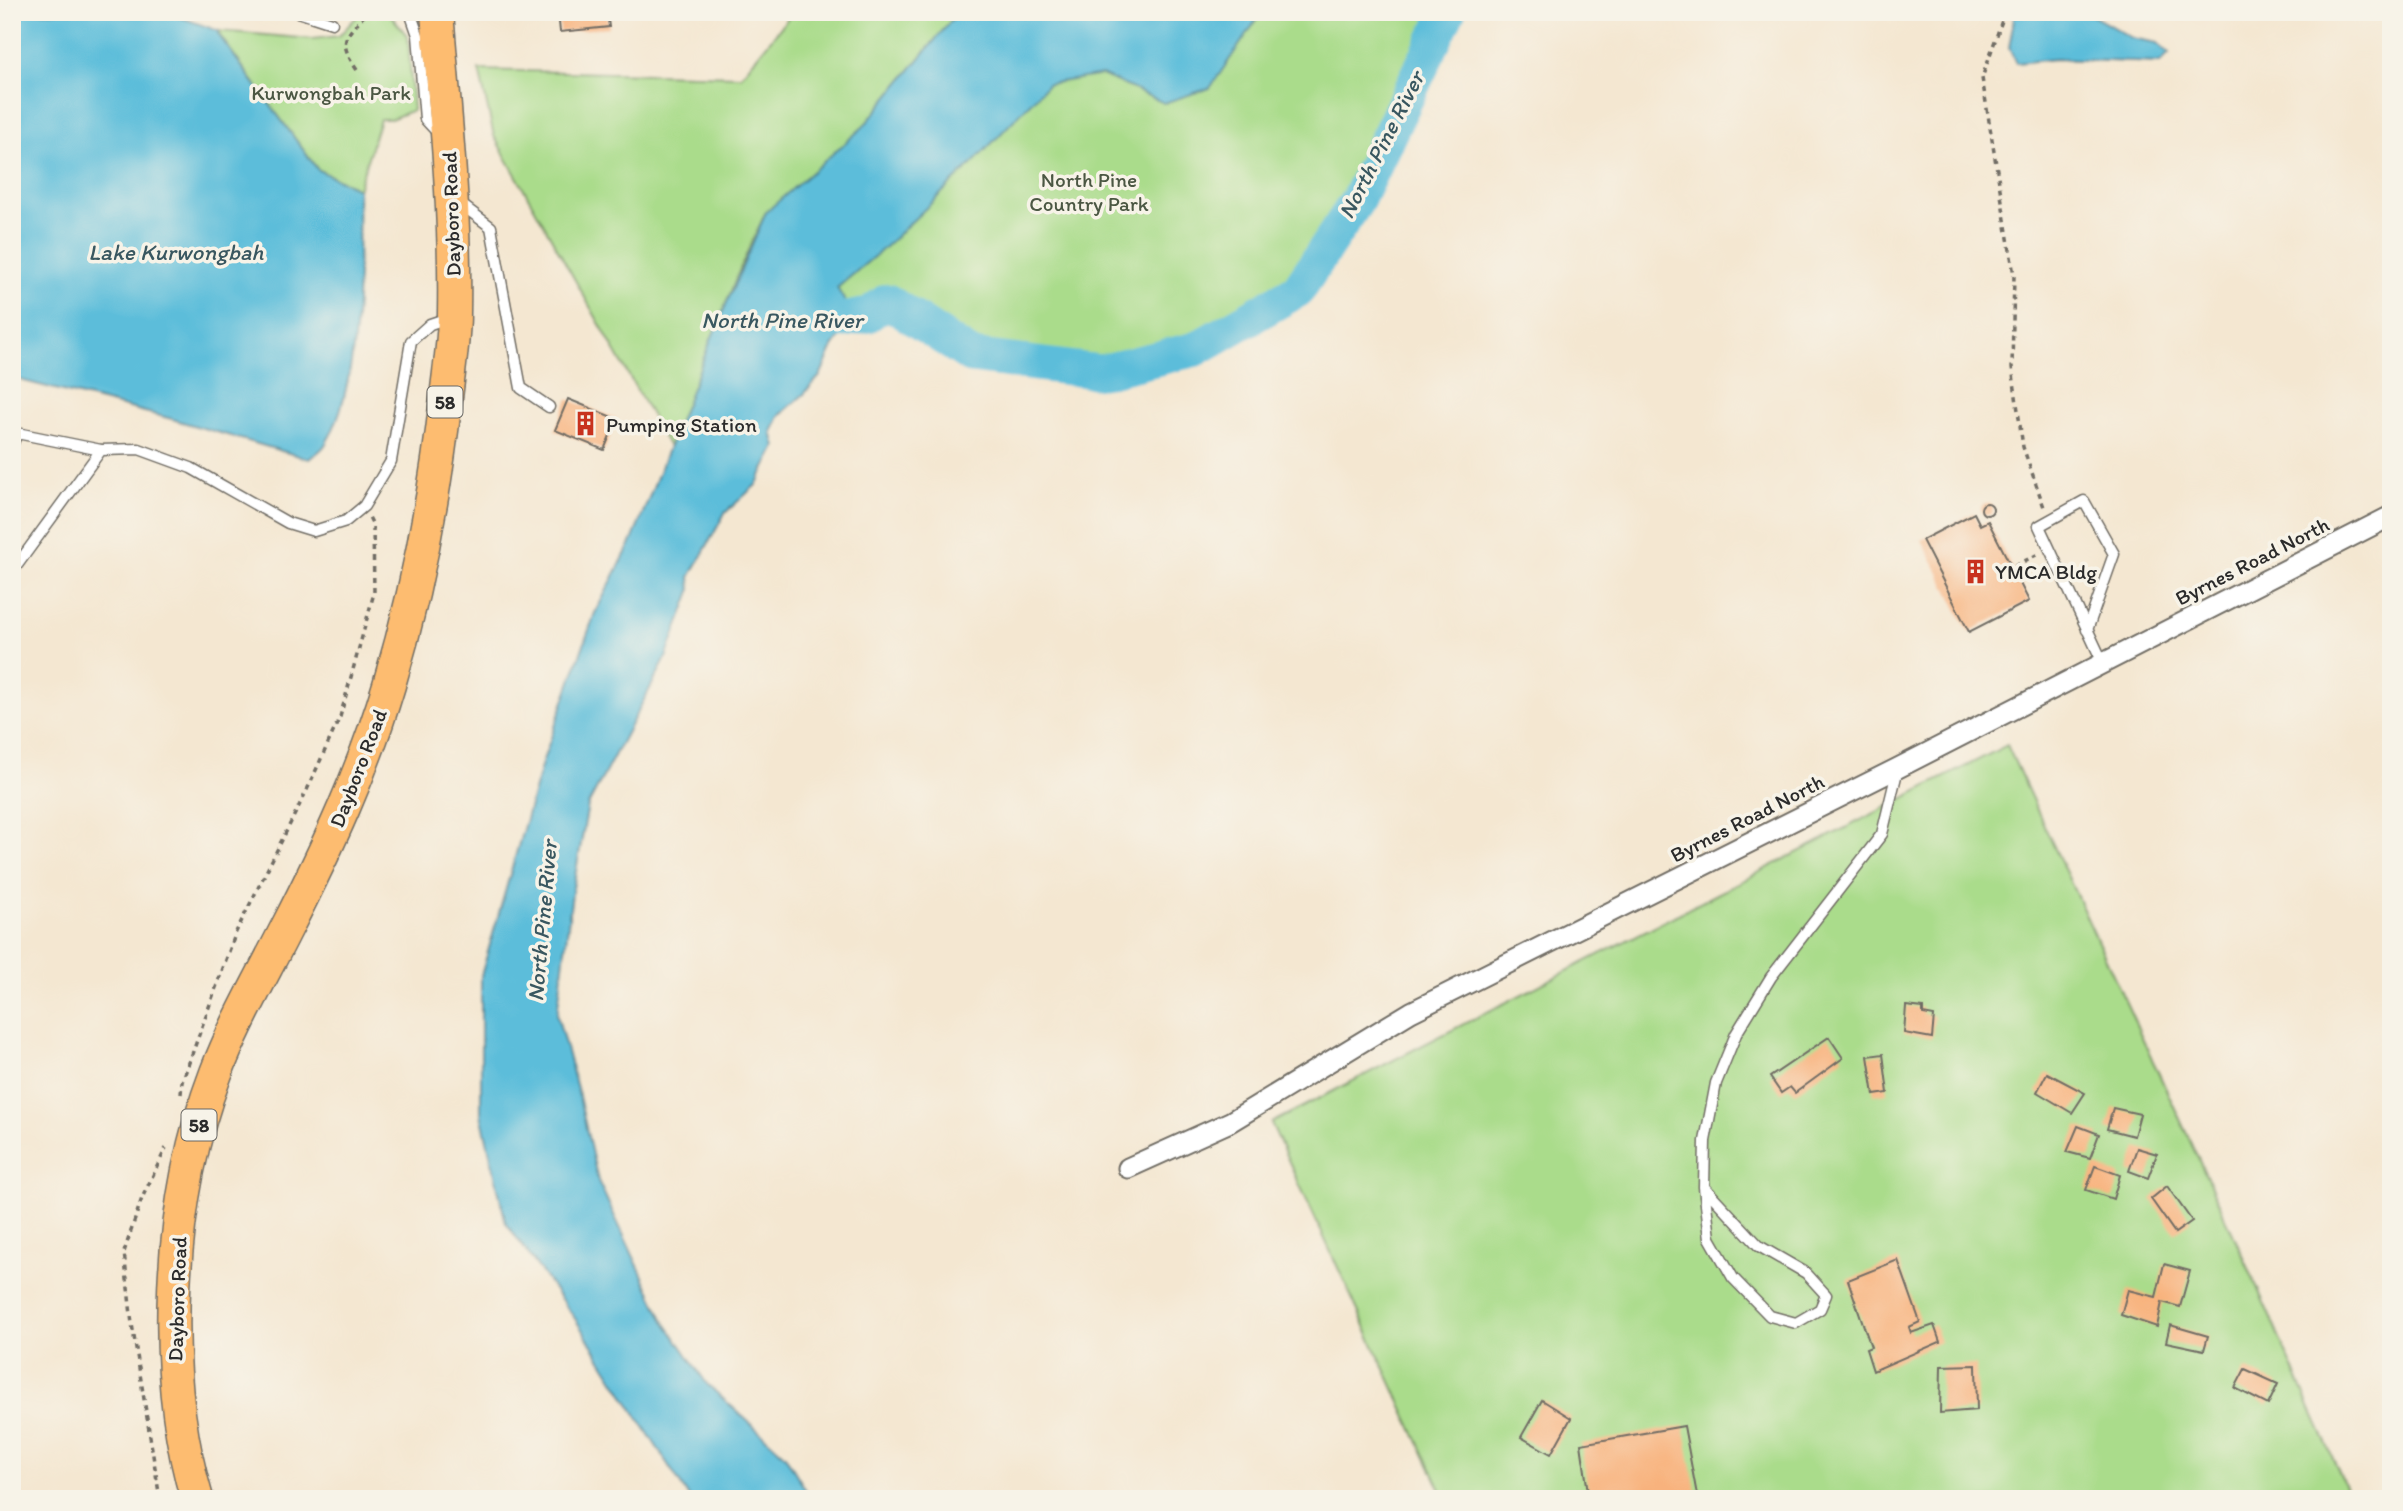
<svg xmlns="http://www.w3.org/2000/svg" width="2403" height="1511" viewBox="0 0 2403 1511" font-family="Itim,sans-serif">
	<style>
		.green { fill: #aadc8b; stroke: #6a845b; stroke-width: 2 }
		.water { fill: #5bbdda; stroke: #437482; stroke-width: 2 }
		.lines { fill: none; stroke-linecap: round; stroke-linejoin: round }
		.river { stroke: #5bbdda; stroke-width: 35 }
		.building { fill: #f8b27d }
		.lane-casing { stroke: #716d65; stroke-width: 13 }
		.street-casing { stroke: #716d65; stroke-width: 23 }
		.primary-casing { stroke: #716d65; stroke-width: 35 }
		.path { stroke: #716d65; stroke-width: 3.5; stroke-dasharray: 5 5; stroke-linecap: butt }
		.lane { stroke: #fff; stroke-width: 10 }
		.street { stroke: #fff; stroke-width: 19 }
		.primary { stroke: #fdbc6f; stroke-width: 32 }
		.labels { text-anchor: middle; dominant-baseline: central; stroke-width: 7; stroke-linejoin: round; paint-order: stroke }
		.shield { fill: #f7f3e8; stroke: #686764; stroke-width: 2 }
		.shield-label { font-size: 19px; font-weight: bold; fill: #2b2b2b }
		.park-label { font-size: 21px; fill: #4b5743; stroke: #f7f3e8 }
		.street-label { font-size: 21px; fill: #2b2b2b; stroke: #f7f3e8 }
		.poi-label { font-size: 21px; fill: #2b2b2b; stroke: #f7f3e8; text-anchor: start }
		.water-label { font-size: 23px; font-style: italic; fill: #395760; stroke: #f7f3e8 }
	</style>
	<rect width="100%" height="100%" fill="#f7f3e8"/>
	<filter id="ink" filterUnits="userSpaceOnUse"><feTurbulence type="fractalNoise" baseFrequency=".0143" numOctaves="2"/><feDisplacementMap in="SourceGraphic" scale="14" xChannelSelector="R" yChannelSelector="G"/><feConvolveMatrix kernelMatrix="1 2 1 2 8 2 1 2 1" color-interpolation-filters="sRGB"/></filter>
	<filter id="wash" filterUnits="userSpaceOnUse"><feTurbulence type="fractalNoise" baseFrequency=".00686" numOctaves="4" result="noise"/><feDisplacementMap in="SourceGraphic" scale="28" xChannelSelector="R" yChannelSelector="G"/><feGaussianBlur stdDeviation="1.57" result="paint"/><feColorMatrix in="noise" values="0 0 0 0 0 0 0 0 0 0 0 0 0 0 0 0 0 1.4 0 .05"/><feComposite in="paint" operator="in"/></filter>
	<g filter="url(#wash)">
		<rect width="100%" height="100%" fill="#f4e7d1"/>
		<g class="green">
			<path d="M361 12H388L408 37 413 110 391 119H380L358 189 318 170 218 33 219 31 312 39 339 36Z"/>
			<path d="M793 12H1448L1357 201 1298 290 1196 349 1101 372 971 356 887 301 868 315 850 319C851 293 785 233 766 212L742 264 669 447 494 136 479 70 741 76Z"/>
			<path d="M2007 745 2245 1260 2350 1497 2339 1499H1445L1271 1123Z"/>
		</g>
		<g class="water">
			<path d="M12 12H166L219 31 218 34 318 170 358 189C359 259 362 385 325 445 321 451 314 455 309 459L172 419 12 378Z"/>
			<path d="M958 12H1265L1256 21 1210 88 1164 103 1102 75 1048 84 972 164 883 249 837 288 850 310 868 315 846 329 833 347 820 376 804 394 779 416 772 432 776 447 756 485 725 513 690 577 691 591 665 660 588 805 572 893 557 1015 578 1092 598 1181 663 1319 707 1384 785 1455 811 1499H690L574 1317 506 1223 481 1114V976L542 763 595 613 632 541 712 337 766 212 863 127Z"/>
			<path d="M2015 12H2086L2132 38 2157 43 2169 54 2160 63 2055 59 2016 63 2009 48Z"/>
		</g>
		<g class="lines">
			<path class="river" d="M823 324 868 315 887 301 971 356 1101 372 1196 349 1298 290 1357 201 1448 12"/>
		</g>
		<g id="blocks">
			<g class="building">
				<path d="M558 12H607L609 27 560 32Z"/>
				<path d="M568 399 617 419 604 450 555 430Z"/>
				<circle cx="1987" cy="509" r="6"/>
				<path d="M1974 513 1980 525 1988 521 2029 601 1969 632 1922 540Z"/>
				<path d="M1906 1006 1923 1008V1014L1934 1016 1932 1038 1904 1033Z"/>
				<path d="M1829 1037 1843 1058 1795 1093 1790 1087 1781 1093 1770 1077Z"/>
				<path d="M1883 1054 1888 1093 1874 1095 1868 1056Z"/>
				<path d="M2047 1073 2085 1093 2072 1113 2037 1092Z"/>
				<path d="M2113 1108 2140 1114 2134 1136 2107 1129Z"/>
				<path d="M2078 1126 2099 1134 2090 1158 2067 1152Z"/>
				<path d="M2137 1148 2157 1154 2148 1178 2129 1171Z"/>
				<path d="M2095 1166 2120 1175 2113 1199 2086 1190Z"/>
				<path d="M2167 1186 2192 1221 2175 1233 2151 1199Z"/>
				<path d="M1898 1260 1920 1322 1909 1327 1911 1333 1934 1325 1940 1342 1873 1371 1866 1349 1871 1347 1848 1280Z"/>
				<path d="M2164 1264 2190 1271 2180 1307 2162 1302 2157 1327 2121 1315 2128 1290 2156 1297Z"/>
				<path d="M2170 1325 2208 1336 2204 1350 2166 1342Z"/>
				<path d="M1976 1365 1977 1410 1940 1413 1941 1366Z"/>
				<path d="M2245 1369 2278 1384 2268 1405 2235 1388Z"/>
				<path d="M1542 1400 1571 1418 1551 1454 1521 1437Z"/>
				<path d="M1684 1426 1697 1495 1676 1499H1589L1581 1444Z"/>
			</g>
		</g>
	</g>
	<g filter="url(#ink)">
		<use href="#blocks" fill-opacity="0" stroke="#716d65" stroke-width="2"/>
		<g class="lines">
			<defs>
				<g id="lane">
					<path d="M298 12 332 23"/>
					<path d="M410 12 418 35 425 119 438 133"/>
					<path d="M458 202 491 227 521 388 549 407"/>
					<path d="M12 445 17 433 101 450"/>
					<path d="M12 572 101 450 139 449 191 468 288 523 314 531 346 521 364 506 391 461 411 341 430 324 451 317"/>
					<path d="M2087 630 2114 554 2084 501 2039 526 2103 663"/>
					<path d="M1704 1187 1759 1246 1806 1273 1826 1295 1820 1309 1796 1323 1770 1316 1733 1278 1710 1238 1704 1187 1705 1141 1716 1083 1736 1034 1771 977 1882 834 1898 768"/>
				</g>
				<path id="street" d="M1128 1168 1230 1122 1411 1012 1898 768 2391 516"/>
				<path id="primary" d="M197 1499C159 1371 168 1198 216 1073 235 1023 263 975 287 927 327 849 364 769 389 685 417 591 435 495 446 398 449 370 454 341 454 313 456 213 445 112 437 12"/>
			</defs>
			<use href="#lane" class="lane-casing"/>
			<use href="#street" class="street-casing"/>
			<use href="#primary" class="primary-casing"/>
			<g class="path">
				<path d="M2005 12 1982 78 2014 275 2012 367 2023 447 2044 507"/>
				<path d="M357 70C336 39 346 37 367 12"/>
				<path d="M2015 566 2038 554"/>
				<path d="M181 1094 182 1082 236 932 307 790 340 717 374 593 373 525 369 517"/>
				<path d="M160 1499 132 1324 124 1252 142 1198 166 1148"/>
			</g>
			<use href="#lane" class="lane"/>
			<use href="#street" class="street"/>
			<use href="#primary" class="primary"/>
		</g>
	</g>
	<defs>
		<symbol id="building-bare" viewBox="-9 -9 18 18"><path d="M-4-6H4V6H1V3H-1V6H-4ZM-2.5-4.3h1.7v1.8h-1.7ZM.8-4.3h1.7v1.8H.8ZM-2.5-1h1.7V.8h-1.7ZM.8-1h1.7V.8H.8Z" fill="#c8321e" stroke="#f7f3e8" stroke-width="2.5" paint-order="stroke"/></symbol>
	</defs>
	<g fill-rule="evenodd">
		<use href="#building-bare" x="568" y="406" width="35" height="35"/>
		<use href="#building-bare" x="1958" y="554" width="35" height="35"/>
	</g>
	<g class="labels">
		<g class="shield">
			<rect x="427.5" y="386.5" width="35" height="31" rx="5"/>
			<rect x="181.5" y="1109.5" width="35" height="31" rx="5"/>
		</g>
		<g class="shield-label">
			<text x="445" y="402">58</text>
			<text x="199" y="1125">58</text>
		</g>
		<g class="park-label">
			<text x="331" y="92">Kurwongbah Park</text>
			<text x="1089" y="179">North Pine<tspan x="1089" dy="24">Country Park</tspan></text>
		</g>
		<g class="street-label">
			<text transform="translate(451 214) rotate(-92)">Dayboro Road</text>
			<text transform="translate(2252 561) rotate(-27)">Byrnes Road North</text>
			<text transform="translate(358 768) rotate(-69)">Dayboro Road</text>
			<text transform="translate(1747 818) rotate(-27)">Byrnes Road North</text>
			<text transform="translate(177 1299) rotate(-88)">Dayboro Road</text>
		</g>
		<g class="poi-label">
			<text x="606" y="424">Pumping Station</text>
			<text x="1995" y="571">YMCA Bldg</text>
		</g>
		<g class="water-label">
			<text transform="translate(1381 145) rotate(-63)">North Pine River</text>
			<text x="176" y="252">Lake Kurwongbah</text>
			<text x="782" y="320">North Pine River</text>
			<text transform="translate(542 921) rotate(-85)">North Pine River</text>
		</g>
	</g>
	<rect width="2403" height="1511" fill="none" stroke="#f7f3e8" stroke-width="42"/>
</svg>
